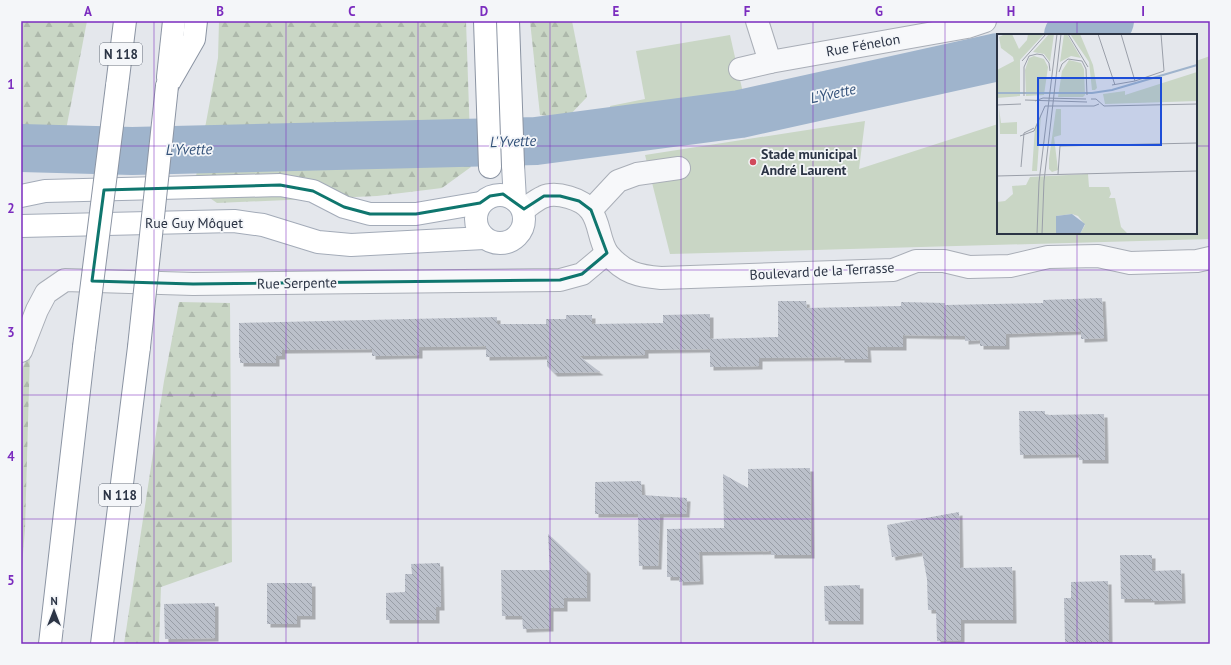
<svg xmlns="http://www.w3.org/2000/svg" width="1231" height="665" viewBox="0 0 1231 665" font-family="'PT Sans',sans-serif">
	<style>
		.grass { fill: #c9d6c5 }
		.forest { fill: url(#forest-firs) }
		.lines { fill: none; stroke-linecap: round; stroke-linejoin: round }
		.river { stroke: #9fb4cc; stroke-width: 48 }
		.building { fill: url(#building-back-hatch); filter: url(#shadow) }
		.minor-casing { stroke: #a9aeb7; stroke-width: 24 }
		.major-casing { stroke: #a3abb8; stroke-width: 24 }
		.highway-casing { stroke: #8b94a3; stroke-width: 24 }
		.minor { stroke: #f7f8fa; stroke-width: 22 }
		.major { stroke: #fff; stroke-width: 22 }
		.highway { stroke: #fff; stroke-width: 22 }
		.highway-bridge-casing { stroke: #8b94a3; stroke-width: 24; stroke-linecap: butt }
		.highway-bridge { stroke: #fff; stroke-width: 22 }
		.marked { fill: none; stroke: #0f766e; stroke-width: 3; stroke-linejoin: round }
		.grid { fill: none; stroke: #7b2cbf; stroke-width: 1; stroke-opacity: 0.55 }
		.poi-dot { fill: #d1495b; stroke: #f4f6f9; stroke-width: 1.5 }
		.labels { text-anchor: middle; dominant-baseline: central; stroke-width: 3.5; stroke-linejoin: round; paint-order: stroke }
		.shield { fill: #f4f6f9; stroke: #676e7b; stroke-width: 1 }
		.shield-label { font-size: 13px; font-weight: bold; fill: #2b3445 }
		.street-label { font-size: 14px; fill: #2b3445; stroke: #f4f6f9 }
		.poi-label { font-size: 14px; font-weight: bold; fill: #2b3445; stroke: #f4f6f9; text-anchor: start }
		.water-label { font-size: 15px; font-style: italic; fill: #34527a; stroke: #f4f6f9 }
		.inset-river { fill: none; stroke: #9fb4cc; stroke-width: 2 }
		.inset-road { fill: none; stroke: #9a9fa9; stroke-width: 1 }
		.view { fill: #1d4ed8; fill-opacity: 0.15; stroke: #1d4ed8; stroke-width: 2 }
		.inset-edge { fill: none; stroke: #2b3445; stroke-width: 2 }
		.neatline { fill: none; stroke: #7b2cbf; stroke-width: 1.5 }
		.grid-label { font-size: 13px; text-anchor: middle; font-weight: bold; fill: #7b2cbf }
	</style>
	<defs>
		<pattern id="forest-firs" width="22" height="20" patternUnits="userSpaceOnUse"><rect width="22" height="20" fill="#c9d6c5"/><path d="M5 1l3.5 6h-7zM16 11l3.5 6h-7z" fill="#adb8ab"/></pattern>
		<pattern id="building-back-hatch" width="6" height="6" patternUnits="userSpaceOnUse"><rect width="6" height="6" fill="#bbc0ca"/><path d="M-1 5l2 2M0 0l6 6M5-1l2 2" fill="none" stroke="#989da6"/></pattern>
		<filter id="shadow"><feDropShadow dx="3.5" dy="3.5" stdDeviation="0" flood-color="#0004"/></filter>
	</defs>
	<rect width="100%" height="100%" fill="#e4e7ec"/>
	<g class="grass">
		<path d="M730 35 743 93 612 118 610 106 645 99 636 51Z"/>
		<path d="M1210 56V239L670 254 645 155 865 121 859 169 998 124V233H1196V61Z"/>
	</g>
	<g class="forest">
		<path d="M21 21H87L59 166 21 169Z"/>
		<path d="M219 21H466L471 167 442 188 377 196 217 203 194 187 218 58Z"/>
		<path d="M530 21H572L587 97 567 118 540 115Z"/>
		<path d="M179 302 230 303 232 562 161 587 159 644H124L164 381Z"/>
		<path d="M30 352 25 530 21 577V371Z"/>
	</g>
	<g class="lines">
		<g class="river">
			<path d="M1068 35 1110 21"/>
			<path d="M21 148 132 151 536 141 740 114 998 57"/>
		</g>
	</g>
	<g class="building">
		<path d="M1102 298 1104 338 1081 339V331L1006 334V346H980V340L965 341V336L903 335V347H867L868 359H841V357L759 358V366L710 367V339L778 337V301H806L807 308 901 306V302L945 303V305L1043 303V300Z"/>
		<path d="M710 314V349L645 350V355L579 356 600 372 554 373 547 366V356L486 357V346L419 347V355L372 356V349L282 350V356H276V363H240V358H239V323L497 317V324H546V319H566V315H592V324L663 323V315Z"/>
		<path d="M1019 411H1045V415L1104 414 1105 460H1079V454L1020 455Z"/>
		<path d="M810 468 811 555H771V551L699 552 700 581 679 582V577H667V529L724 528 723 474 748 488V469Z"/>
		<path d="M641 481 642 495 687 498 686 514H660L658 566H639L638 514H595V482Z"/>
		<path d="M959 512 960 568 1012 567 1013 620H961V640L937 641 936 610H928L927 579 922 552 892 557 887 525Z"/>
		<path d="M548 534 587 570V598H564V608H550V628L523 629 522 616H502L501 570H550Z"/>
		<path d="M1120 555H1152V571L1181 570 1182 600 1151 601V599H1121Z"/>
		<path d="M440 563 441 607H436V620H386V593L405 592V574H412L411 564Z"/>
		<path d="M1108 581 1109 642H1065L1064 598H1071V582Z"/>
		<path d="M267 583H312V616H297V624H267Z"/>
		<path d="M860 585V621H825L824 586Z"/>
		<path d="M215 603V638L165 639 164 604Z"/>
	</g>
	<g class="lines">
		<defs>
			<g id="minor">
				<path d="M757 21 770 62"/>
				<path d="M740 69 770 62 967 27 985 21"/>
				<path d="M523 210C529 206 536 200 543 197 556 191 583 199 591 211 600 223 599 242 608 254 624 273 638 276 661 278L893 270 916 261H944L969 267 1010 266 1048 257 1098 256 1130 263 1197 261 1210 258"/>
				<path d="M591 210 618 181 637 174 679 168"/>
				<path d="M21 351 37 310 46 293 65 280 193 284 560 280 582 274 607 253"/>
			</g>
			<g id="major">
				<path d="M513 165 515 200"/>
				<circle cx="500" cy="219" r="24"/>
				<path d="M21 196 45 191 280 185 313 191 344 207 370 214H416L480 203"/>
				<path d="M21 226 234 221 263 225 318 242 351 245 484 238"/>
			</g>
			<g id="highway">
				<path d="M485 21 490 167"/>
				<path d="M508 21 513 165"/>
				<path d="M168 77 174 21"/>
				<path d="M117 86 125 21"/>
				<path d="M167 86 194 39 196 21"/>
				<path d="M50 644 84 347"/>
				<path d="M102 644 139 347"/>
			</g>
		</defs>
		<use href="#minor" class="minor-casing"/>
		<use href="#major" class="major-casing"/>
		<use href="#highway" class="highway-casing"/>
		<use href="#minor" class="minor"/>
		<use href="#major" class="major"/>
		<use href="#highway" class="highway"/>
		<defs>
			<g id="highway-bridge">
				<path d="M84 347 117 86"/>
				<path d="M139 347 167 86"/>
			</g>
		</defs>
		<use href="#highway-bridge" class="highway-bridge-casing"/>
		<use href="#highway-bridge" class="highway-bridge"/>
	</g>
	<path class="marked" d="M280 185 313 191 344 207 370 214H416L480 203 490 196 503 194 524 209 544 196H560L579 201 591 210 607 253 582 274 560 280 193 284 92 281 104 190Z"/>
	<path class="grid" d="M154 21V644M286 21V644M418 21V644M550 21V644M681 21V644M813 21V644M945 21V644M1077 21V35M21 146H998M1196 146H1210M1077 233V644M21 270H1210M21 395H1210M21 519H1210"/>
	<circle class="poi-dot" cx="753" cy="162" r="4"/>
	<g class="labels">
		<g class="shield">
			<rect x="100" y="43" width="42" height="22" rx="3"/>
			<rect x="99" y="484" width="42" height="22" rx="3"/>
		</g>
		<g class="shield-label">
			<text x="121" y="54">N 118</text>
			<text x="120" y="495">N 118</text>
		</g>
		<g class="street-label">
			<text transform="translate(863 45) rotate(-10)">Rue Fénelon</text>
			<text x="194" y="223">Rue Guy Môquet</text>
			<text transform="translate(822 271) rotate(-3)">Boulevard de la Terrasse</text>
			<text transform="translate(297 283) rotate(-1)">Rue Serpente</text>
		</g>
		<g class="poi-label">
			<text x="761" y="154">Stade municipal<tspan x="761" dy="16">André Laurent</tspan></text>
		</g>
		<g class="water-label">
			<text transform="translate(833 93) rotate(-12)">L'Yvette</text>
			<text transform="translate(513 141) rotate(-2)">L'Yvette</text>
			<text transform="translate(189 149) rotate(-1)">L'Yvette</text>
		</g>
	</g>
	<g transform="translate(997 34)">
		<rect width="200" height="200" fill="#e4e7ec"/>
		<path d="M200 38V67L108 70 106 60 128 57V61ZM2 74 4 89 20 88V100H3Z" fill="#c9d6c5"/>
		<path d="M8 0H15L22 15 30 6 31 0H47L23 26V62L0 64V36L17 27 16 23 4 14 2 3ZM52 0H57L53 28 47 20 36 18ZM67 0H70L84 24 74 22 63 28ZM73 0H83L96 31 100 54 98 56H95L92 28ZM37 22 47 25 51 33 47 61 29 62 28 36 32 24ZM72 26 84 29 87 35 88 61 86 63H61L65 37ZM59 75H64V101L57 103 61 136 55 138 52 135V125ZM44 80 40 137H35L38 93ZM91 140 92 153H112L114 160 112 164H118L124 193 131 200H83L88 191 81 182 75 180 59 182V200H0V168L8 167 16 160 15 152 29 151 33 143Z" fill="#c9d6c5"/>
		<path d="M75 180 88 190 83 200H59V182Z" fill="#9fb4cc"/>
		<path class="inset-river" d="M0 59H95L115 56 200 31"/>
		<path class="inset-road" d="M71 0 91 33M101 0 118 51M124 0 138 47M25 27 49 0M62 38 65 30 71 25 85 27 89 35 90 61M115 51 138 47 167 37 164 0M27 62V33L32 22 40 20 46 21 52 29 53 37M94 65H99L107 72 200 70M28 66 90 68M38 67 46 64 89 65M0 71 24 70M23 102 37 97 48 72H97L102 70M24 133 27 99 37 94M61 140 63 112 200 109M0 142 200 137M40 200 42 148 60 0M45 200 47 147 64 0"/>
		<path class="view" d="M41 44H164V111H41Z"/>
		<rect width="200" height="200" class="inset-edge"/>
	</g>
	<rect width="1231" height="665" fill="none" stroke="#f4f6f9" stroke-width="44"/>
	<g transform="translate(54 611)" stroke="#f4f6f9" stroke-width="3" paint-order="stroke">
	<path d="M0-3L7 15L0 10L-7 15Z" fill="#2b3445"/>
	<text y="-6" font-size="11" font-weight="bold" text-anchor="middle" fill="#2b3445">N</text>
	</g>
	<rect x="22" y="22" width="1187" height="621" class="neatline"/>
	<g class="grid-label">
		<text x="88" y="16">A</text>
		<text x="220" y="16">B</text>
		<text x="352" y="16">C</text>
		<text x="484" y="16">D</text>
		<text x="616" y="16">E</text>
		<text x="747" y="16">F</text>
		<text x="879" y="16">G</text>
		<text x="1011" y="16">H</text>
		<text x="1143" y="16">I</text>
		<text x="11" y="89">1</text>
		<text x="11" y="213">2</text>
		<text x="11" y="337">3</text>
		<text x="11" y="461">4</text>
		<text x="11" y="585">5</text>
	</g>
</svg>
